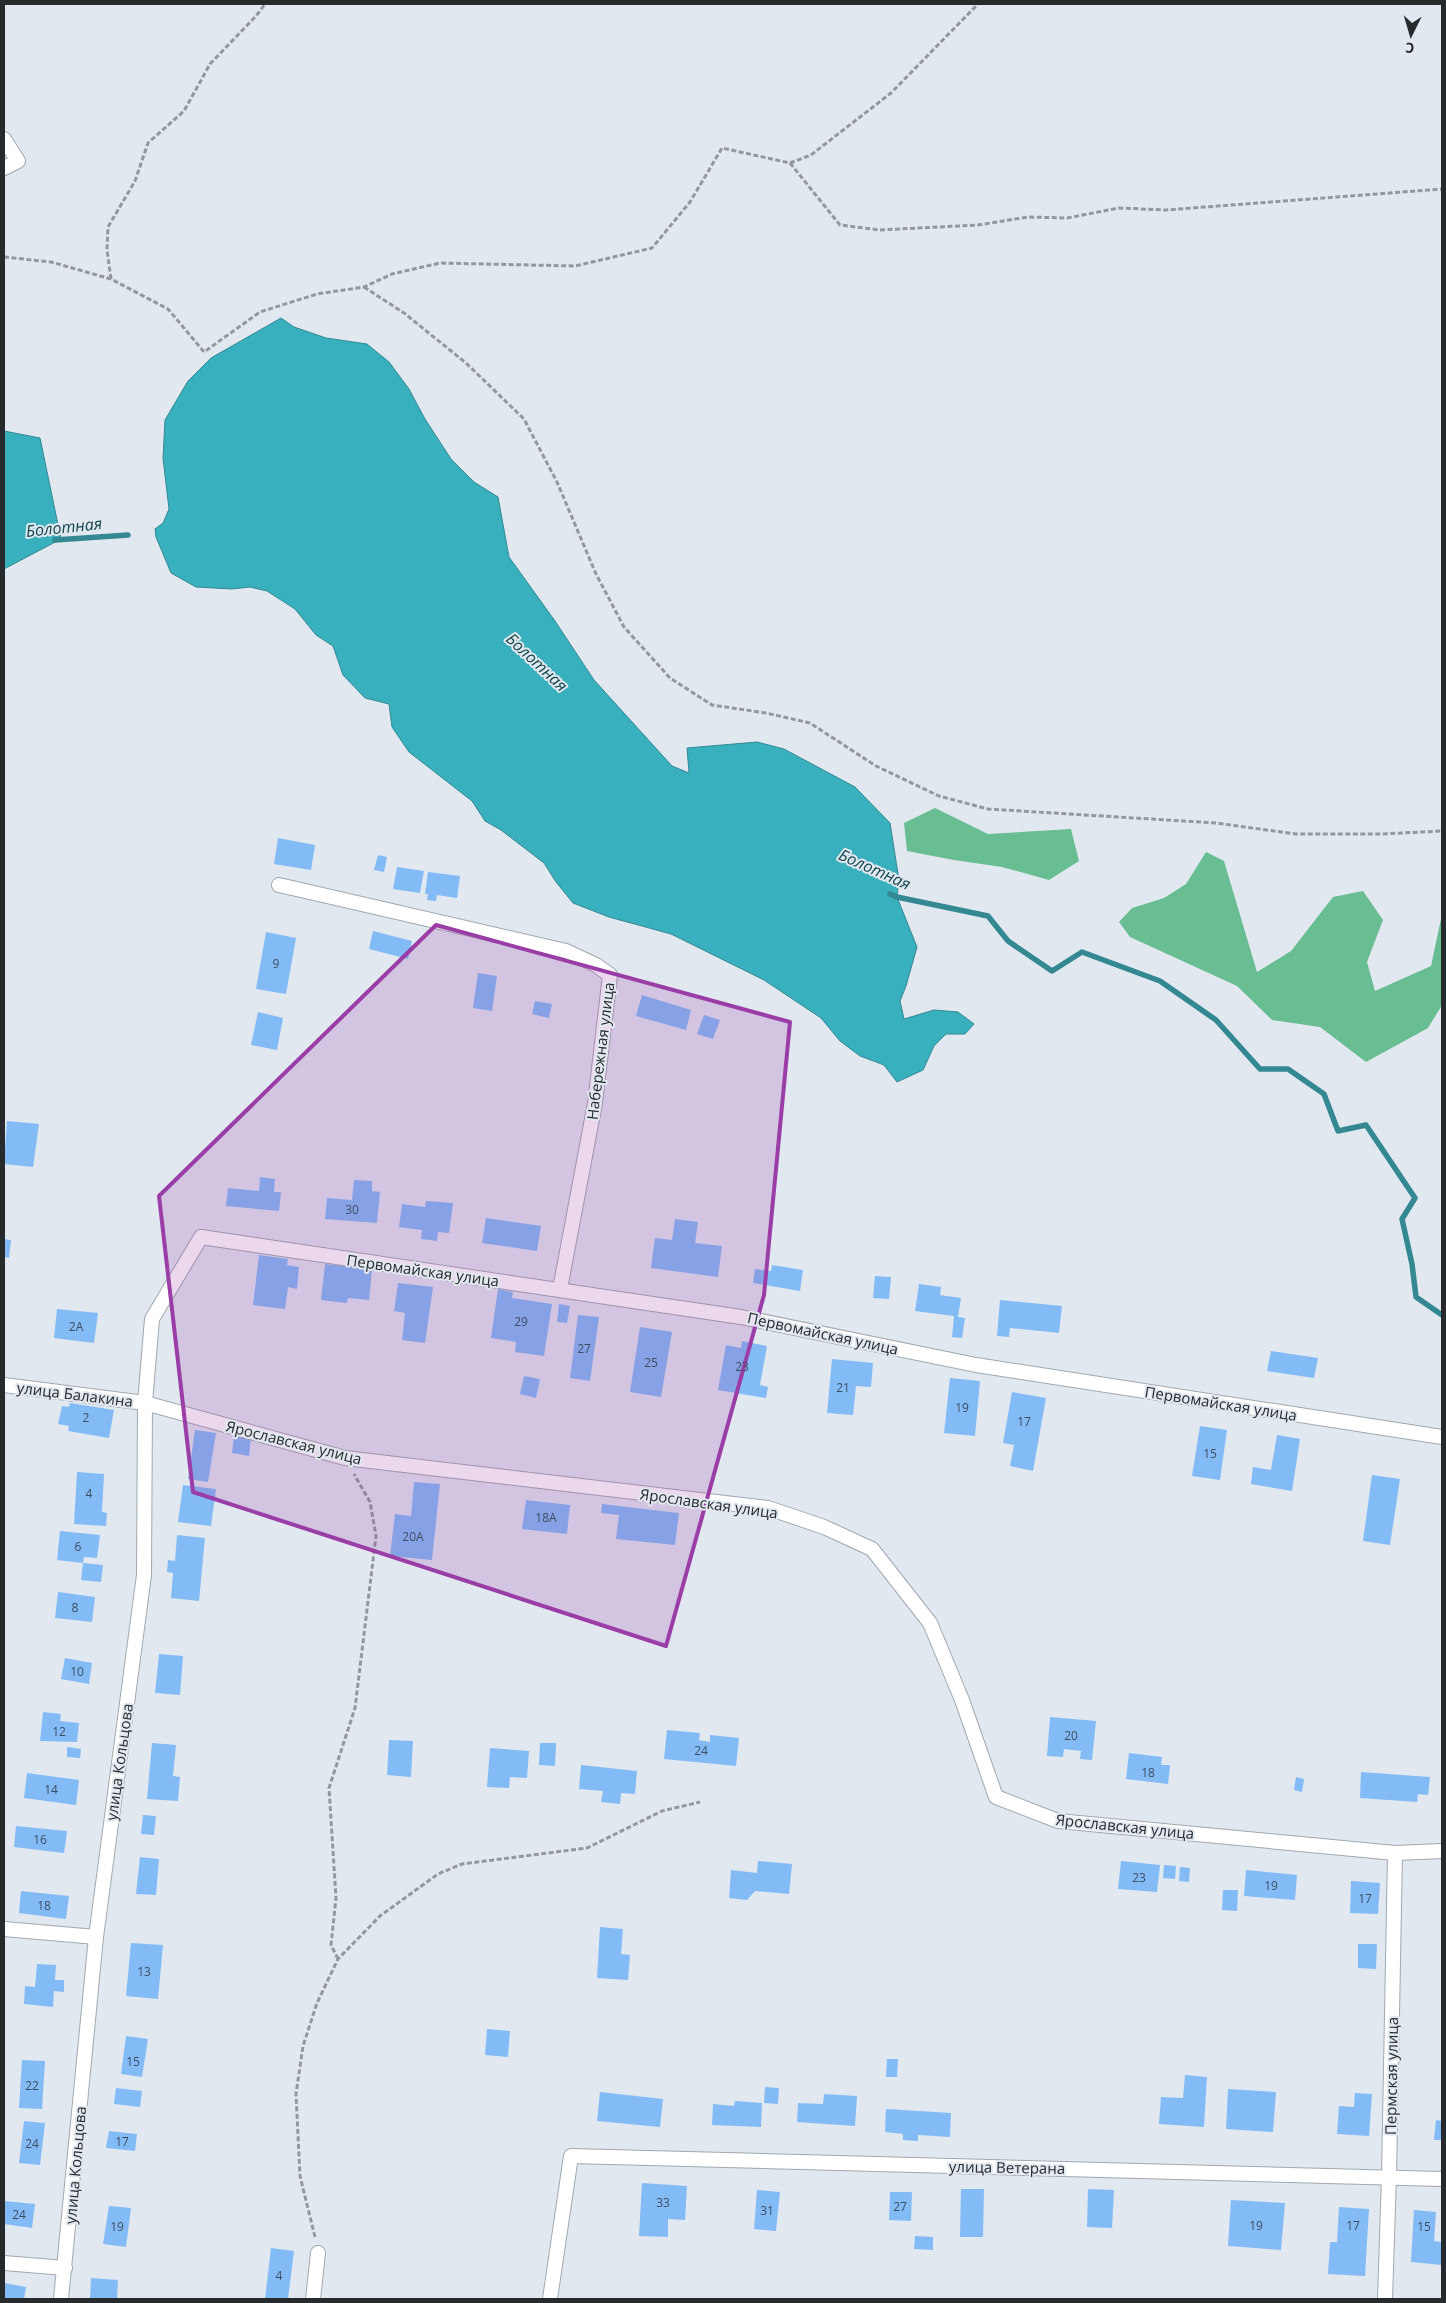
<svg xmlns="http://www.w3.org/2000/svg" width="1446" height="2303" viewBox="0 0 1446 2303" font-family="'Open Sans',sans-serif">
	<style>
		.forest { fill: #69bd92 }
		.water { fill: #38b0be; stroke: #338892 }
		.lines { fill: none; stroke-linecap: round; stroke-linejoin: round }
		.stream { stroke: #338892; stroke-width: 5.5 }
		.building { fill: #83bbf7 }
		.minor-casing { stroke: #a1a8b0; stroke-width: 16 }
		.path { stroke: #93989e; stroke-width: 3; stroke-dasharray: 5 2.5; stroke-linecap: butt }
		.minor { stroke: #fff; stroke-width: 14 }
		.marked { fill: #9a3da7; fill-opacity: 0.2; stroke: #9a3da7; stroke-width: 4; stroke-linejoin: round }
		.labels { text-anchor: middle; dominant-baseline: central; stroke-width: 4; stroke-linejoin: round; paint-order: stroke }
		.number-label { font-size: 12px; fill: #3e4e60 }
		.street-label { font-size: 15px; fill: #272a2d; stroke: #e1e8f0 }
		.water-label { font-size: 16px; font-style: italic; fill: #11454b; stroke: #e1e8f0 }
	</style>
	<rect width="100%" height="100%" fill="#e1e8f0"/>
	<g class="forest">
		<path d="M935 808 988 834 1071 829 1079 861 1049 880 1002 867 954 860 907 851 904 823Z"/>
		<path d="M1206 852 1224 861 1257 972 1291 951 1333 897 1363 891 1383 920 1367 962 1375 991 1431 966 1442 914V1005L1428 1028 1366 1062 1320 1027 1272 1020 1237 986 1130 937 1119 922 1132 908 1164 898 1186 884Z"/>
	</g>
	<g class="water">
		<path d="M281 318 294 327 326 338 367 344 389 362 409 389 425 419 451 459 474 482 498 497 509 557 555 621 594 680 672 766 689 773 687 748 757 742 784 749 855 787 890 823 899 880 897 897 917 947 906 986 900 1001 904 1019 934 1010 958 1012 974 1024 965 1034H946L934 1046 923 1070 897 1082 884 1065 860 1056 840 1041 821 1018 764 980 671 934 609 917 573 903 556 882 544 863 501 830 485 821 472 801 409 752 392 727 389 704 365 698 343 675 333 646 316 635 295 609 267 591 250 587 232 589 196 587 171 573 156 537 155 529 163 523 169 509 163 458 165 420 188 381 211 358Z"/>
		<path d="M4 431 40 438 61 539 4 569Z"/>
	</g>
	<g class="lines">
		<g class="stream">
			<path d="M55 540 128 535"/>
			<path d="M890 894 897 897 988 916 1008 941 1052 971 1082 952 1160 981 1216 1020 1260 1069H1288L1324 1094 1338 1131 1366 1125 1415 1198 1402 1219 1412 1264 1416 1297 1442 1315"/>
		</g>
	</g>
	<g class="building">
		<path d="M278 838 315 845 311 870 274 864Z"/>
		<path d="M378 855 387 857 384 872 374 870Z"/>
		<path d="M397 867 424 871 420 893 393 889Z"/>
		<path d="M428 872 460 876 457 898 437 895 436 901 427 900 428 894H425Z"/>
		<path d="M373 931 412 941 408 959 369 949Z"/>
		<path d="M266 932 296 938 286 994 256 989Z"/>
		<path d="M478 973 497 976 492 1011 473 1008Z"/>
		<path d="M642 995 691 1010 686 1030 636 1016Z"/>
		<path d="M535 1001 552 1004 549 1018 532 1014Z"/>
		<path d="M258 1012 283 1018 277 1050 251 1045Z"/>
		<path d="M704 1015 720 1020 713 1039 697 1034Z"/>
		<path d="M7 1121 39 1124 33 1167 4 1164Z"/>
		<path d="M260 1177 275 1179 274 1192H281L279 1211 226 1206 228 1188 259 1191Z"/>
		<path d="M354 1180 372 1181V1191L380 1192 377 1223 325 1219 327 1198 352 1200Z"/>
		<path d="M426 1201 453 1203 449 1233 438 1232 437 1241 421 1239 422 1230 399 1227 402 1204 425 1207Z"/>
		<path d="M486 1218 541 1226 537 1251 482 1243Z"/>
		<path d="M675 1219 698 1222 695 1243 722 1246 718 1277 651 1268 655 1238 672 1240Z"/>
		<path d="M4 1239 11 1240 9 1258 4 1257Z"/>
		<path d="M259 1255 288 1259 287 1265 299 1267 297 1289 288 1287 285 1309 253 1305Z"/>
		<path d="M325 1264 372 1269 369 1300 348 1298 347 1303 321 1300Z"/>
		<path d="M772 1265 803 1270 800 1291 753 1283 755 1269 771 1271Z"/>
		<path d="M875 1276 891 1277 889 1299 873 1298Z"/>
		<path d="M398 1283 433 1287 425 1343 402 1340 405 1313 394 1311Z"/>
		<path d="M919 1284 941 1287 940 1295 961 1298 958 1317 965 1318 962 1338 952 1337 954 1316 915 1311Z"/>
		<path d="M498 1289 513 1292 512 1298 552 1304 544 1356 515 1352 516 1342 491 1338Z"/>
		<path d="M1000 1300 1062 1306 1059 1333 1010 1328 1009 1337 997 1336Z"/>
		<path d="M559 1304 570 1306 567 1323 557 1322Z"/>
		<path d="M57 1309 98 1313 94 1343 54 1338Z"/>
		<path d="M578 1315 599 1317 590 1381 570 1378Z"/>
		<path d="M640 1327 672 1332 661 1397 630 1392Z"/>
		<path d="M742 1341 767 1346 760 1385 768 1387 766 1398 718 1390 726 1345 741 1348Z"/>
		<path d="M1271 1351 1318 1358 1314 1378 1267 1371Z"/>
		<path d="M832 1359 873 1363 871 1387 856 1386 853 1415 827 1413Z"/>
		<path d="M524 1376 540 1379 536 1398 520 1394Z"/>
		<path d="M950 1378 980 1381 975 1436 944 1433Z"/>
		<path d="M1012 1392 1046 1398 1033 1471 1010 1466 1014 1445 1003 1443Z"/>
		<path d="M70 1403 114 1410 109 1438 68 1431 69 1426 58 1424 62 1406 69 1407Z"/>
		<path d="M1200 1426 1227 1430 1220 1480 1192 1476Z"/>
		<path d="M195 1430 216 1433 208 1482 188 1479Z"/>
		<path d="M234 1435 251 1438 249 1456 232 1453Z"/>
		<path d="M1277 1435 1300 1439 1292 1491 1251 1484 1253 1467 1271 1470Z"/>
		<path d="M77 1472 104 1474 102 1512 107 1513 106 1526 74 1524Z"/>
		<path d="M1372 1475 1400 1479 1390 1545 1363 1541Z"/>
		<path d="M414 1482 440 1484 432 1560 390 1556 395 1514 411 1516Z"/>
		<path d="M183 1485 216 1489 211 1526 178 1522Z"/>
		<path d="M526 1500 570 1505 567 1534 522 1529Z"/>
		<path d="M602 1504 679 1513 675 1545 616 1539 619 1515 601 1513Z"/>
		<path d="M60 1531 100 1535 97 1558 84 1557 83 1563 57 1560Z"/>
		<path d="M177 1535 205 1538 199 1601 171 1598 173 1573 167 1572 168 1560 175 1561Z"/>
		<path d="M83 1563 103 1565 101 1582 81 1580Z"/>
		<path d="M58 1592 95 1597 92 1622 55 1618Z"/>
		<path d="M159 1654 183 1656 180 1695 155 1693Z"/>
		<path d="M65 1658 92 1663 89 1684 61 1679Z"/>
		<path d="M43 1712 61 1714 60 1721 79 1723 77 1742 40 1741Z"/>
		<path d="M1050 1717 1096 1721 1092 1760 1080 1759 1081 1751 1064 1749 1063 1757 1047 1756Z"/>
		<path d="M667 1730 700 1733 699 1740 710 1742V1735L739 1738 736 1766 664 1759Z"/>
		<path d="M389 1740 413 1741 411 1777 387 1775Z"/>
		<path d="M152 1743 176 1745 173 1776 180 1777 178 1801 147 1799Z"/>
		<path d="M540 1743H556L555 1766 539 1765Z"/>
		<path d="M67 1747 81 1749 80 1758 67 1757Z"/>
		<path d="M490 1748 529 1751 527 1778 510 1777 509 1788 487 1787Z"/>
		<path d="M1129 1753 1162 1757 1161 1765H1170L1168 1784 1126 1779Z"/>
		<path d="M581 1765 637 1771 635 1794 621 1793 620 1804 601 1802 603 1791 579 1789Z"/>
		<path d="M1361 1772 1430 1777 1428 1795 1418 1794 1417 1802 1360 1798Z"/>
		<path d="M27 1773 79 1780 76 1805 24 1798Z"/>
		<path d="M1296 1777 1304 1779 1302 1792 1294 1790Z"/>
		<path d="M143 1815 156 1816 154 1835 141 1834Z"/>
		<path d="M16 1826 67 1831 64 1853 14 1847Z"/>
		<path d="M140 1857 159 1859 156 1895 136 1894Z"/>
		<path d="M758 1861 792 1864 789 1894 755 1891 747 1900 729 1898 731 1870 757 1873Z"/>
		<path d="M1121 1861 1160 1865 1157 1892 1118 1889Z"/>
		<path d="M1164 1865 1176 1866 1175 1879 1163 1878Z"/>
		<path d="M1180 1867 1190 1868 1189 1882 1179 1881Z"/>
		<path d="M1246 1870 1297 1875 1295 1900 1244 1896Z"/>
		<path d="M1351 1881 1380 1883 1378 1914 1350 1913Z"/>
		<path d="M1223 1890H1238L1237 1911 1222 1910Z"/>
		<path d="M21 1891 69 1896 66 1919 19 1913Z"/>
		<path d="M600 1927 623 1929 621 1954 630 1955 628 1980 597 1978Z"/>
		<path d="M131 1943 163 1945 158 1999 126 1996Z"/>
		<path d="M1358 1944H1377L1376 1969 1358 1968Z"/>
		<path d="M37 1964 56 1965 55 1980H64V1992L54 1991 53 2007 24 2004 25 1986 35 1987Z"/>
		<path d="M487 2029 510 2031 508 2057 485 2055Z"/>
		<path d="M126 2036 148 2039 142 2077 121 2074Z"/>
		<path d="M887 2059H898L897 2077H886Z"/>
		<path d="M22 2060 45 2061 42 2109 19 2108Z"/>
		<path d="M1185 2075 1207 2077 1204 2127 1159 2124 1161 2097 1183 2098Z"/>
		<path d="M765 2087 779 2088 778 2104 764 2103Z"/>
		<path d="M116 2088 142 2091 140 2107 114 2104Z"/>
		<path d="M1228 2089 1276 2092 1273 2132 1226 2129Z"/>
		<path d="M600 2092 663 2099 660 2127 597 2121Z"/>
		<path d="M1355 2093 1372 2094 1369 2136 1337 2134 1339 2106 1354 2107Z"/>
		<path d="M824 2094 857 2096 855 2126 797 2122 798 2103 823 2104Z"/>
		<path d="M735 2101 762 2103 761 2127 712 2125 713 2104 734 2106Z"/>
		<path d="M886 2109 951 2113 950 2137 918 2135V2141L903 2140V2134L885 2132Z"/>
		<path d="M1436 2120 1442 2121V2140H1434Z"/>
		<path d="M24 2121 45 2123 40 2165 19 2163Z"/>
		<path d="M109 2131 137 2134 135 2151 106 2148Z"/>
		<path d="M642 2183 687 2186 685 2220 668 2219V2237L639 2236Z"/>
		<path d="M961 2189H984L983 2237H960Z"/>
		<path d="M1088 2189 1114 2190 1112 2228 1087 2227Z"/>
		<path d="M757 2190 780 2192 776 2231 754 2229Z"/>
		<path d="M890 2192H912L911 2221 889 2220Z"/>
		<path d="M1231 2200 1285 2203 1281 2250 1228 2246Z"/>
		<path d="M4 2201 35 2204 32 2228 4 2224Z"/>
		<path d="M109 2206 131 2208 126 2247 103 2244Z"/>
		<path d="M1339 2207 1369 2209 1365 2276 1328 2274 1330 2242H1337Z"/>
		<path d="M1414 2210 1436 2212 1434 2241 1442 2242V2265L1411 2262Z"/>
		<path d="M915 2236 933 2237V2250L914 2249Z"/>
		<path d="M271 2248 294 2251 288 2299H265Z"/>
		<path d="M91 2278 118 2280 117 2299H90Z"/>
		<path d="M4 2283 26 2287 24 2299H4Z"/>
	</g>
	<g class="lines">
		<defs>
			<g id="minor">
				<path d="M4 139 18 161 4 168"/>
				<path d="M279 885 566 951 596 965 610 975 595 1103 560 1289"/>
				<path d="M4 1385 145 1403 345 1458 768 1508 824 1527 872 1549 930 1623 962 1700 996 1797 1058 1821 1395 1853 1442 1851"/>
				<path d="M4 1929 96 1937"/>
				<path d="M4 2263 65 2268"/>
				<path d="M61 2299 96 1937 144 1575 145 1403 152 1319 201 1237 741 1317 976 1365 1442 1437"/>
				<path d="M313 2299 318 2253"/>
				<path d="M550 2299 571 2156 1442 2179"/>
				<path d="M1385 2299 1389 2176 1395 1853"/>
			</g>
		</defs>
		<use href="#minor" class="minor-casing"/>
		<g class="path">
			<path d="M790 163 840 225 880 230 978 225 1028 217 1067 218 1119 208 1166 210 1442 189"/>
			<path d="M4 257 51 262 111 279 168 309 204 352 260 312 317 294 364 287 392 274 440 263 575 266 652 248 690 202 722 148 790 163 811 155 891 93 978 4"/>
			<path d="M111 279 107 250 108 227 135 181 148 143 184 111 210 64 256 16 265 4"/>
			<path d="M364 287 404 313 466 363 524 419 557 482 596 574 624 627 670 678 712 705 766 713 810 723 876 766 939 796 988 809 1216 823 1296 834H1382L1442 831"/>
			<path d="M338 1959 331 1945 336 1898 329 1788 355 1708 376 1536 370 1502 354 1474"/>
			<path d="M315 2237 300 2176 296 2094 303 2046 317 2003 338 1959 380 1916 438 1874 462 1864 587 1848 662 1811 700 1802"/>
		</g>
		<use href="#minor" class="minor"/>
	</g>
	<path class="marked" d="M436 925 790 1022 764 1295 666 1646 193 1492 159 1196Z"/>
	<g class="labels">
		<g class="number-label">
			<text x="276" y="963">9</text>
			<text x="352" y="1209">30</text>
			<text x="521" y="1321">29</text>
			<text x="76" y="1326">2А</text>
			<text x="584" y="1348">27</text>
			<text x="651" y="1362">25</text>
			<text x="742" y="1366">23</text>
			<text x="843" y="1387">21</text>
			<text x="962" y="1407">19</text>
			<text x="86" y="1417">2</text>
			<text x="1024" y="1421">17</text>
			<text x="1210" y="1453">15</text>
			<text x="89" y="1493">4</text>
			<text x="546" y="1517">18А</text>
			<text x="413" y="1536">20А</text>
			<text x="78" y="1546">6</text>
			<text x="75" y="1607">8</text>
			<text x="77" y="1671">10</text>
			<text x="59" y="1731">12</text>
			<text x="1071" y="1735">20</text>
			<text x="701" y="1750">24</text>
			<text x="1148" y="1772">18</text>
			<text x="51" y="1789">14</text>
			<text x="40" y="1839">16</text>
			<text x="1139" y="1877">23</text>
			<text x="1271" y="1885">19</text>
			<text x="1365" y="1898">17</text>
			<text x="44" y="1905">18</text>
			<text x="144" y="1971">13</text>
			<text x="133" y="2061">15</text>
			<text x="32" y="2085">22</text>
			<text x="122" y="2141">17</text>
			<text x="32" y="2143">24</text>
			<text x="663" y="2202">33</text>
			<text x="900" y="2206">27</text>
			<text x="767" y="2210">31</text>
			<text x="19" y="2214">24</text>
			<text x="1256" y="2225">19</text>
			<text x="1353" y="2225">17</text>
			<text x="117" y="2226">19</text>
			<text x="1424" y="2226">15</text>
			<text x="279" y="2275">4</text>
		</g>
		<g class="street-label">
			<text transform="translate(600 1051) rotate(-83)">Набережная улица</text>
			<text transform="translate(423 1270) rotate(8)">Первомайская улица</text>
			<text transform="translate(823 1333) rotate(12)">Первомайская улица</text>
			<text transform="translate(75 1394) rotate(7)">улица Балакина</text>
			<text transform="translate(1221 1403) rotate(9)">Первомайская улица</text>
			<text transform="translate(294 1442) rotate(14)">Ярославская улица</text>
			<text transform="translate(709 1503) rotate(8)">Ярославская улица</text>
			<text transform="translate(119 1762) rotate(-82)">улица Кольцова</text>
			<text transform="translate(1125 1826) rotate(6)">Ярославская улица</text>
			<text transform="translate(1391 2076) rotate(-89)">Пермская улица</text>
			<text transform="translate(75 2165) rotate(-85)">улица Кольцова</text>
			<text transform="translate(1007 2167) rotate(1)">улица Ветерана</text>
		</g>
		<g class="water-label">
			<text transform="translate(64 527) rotate(-6)">Болотная</text>
			<text transform="translate(537 662) rotate(43)">Болотная</text>
			<text transform="translate(875 869) rotate(24)">Болотная</text>
		</g>
	</g>
	<rect width="1446" height="2303" fill="none" stroke="#272a2d" stroke-width="10"/>
	<g transform="translate(1411 35) rotate(185)" stroke="#e1e8f0" stroke-width="4" paint-order="stroke">
	<path d="M0-4L9 19L0 12L-9 19Z" fill="#272a2d"/>
	<text y="-8" font-size="14" font-weight="bold" text-anchor="middle" fill="#272a2d">С</text>
	</g>
</svg>
